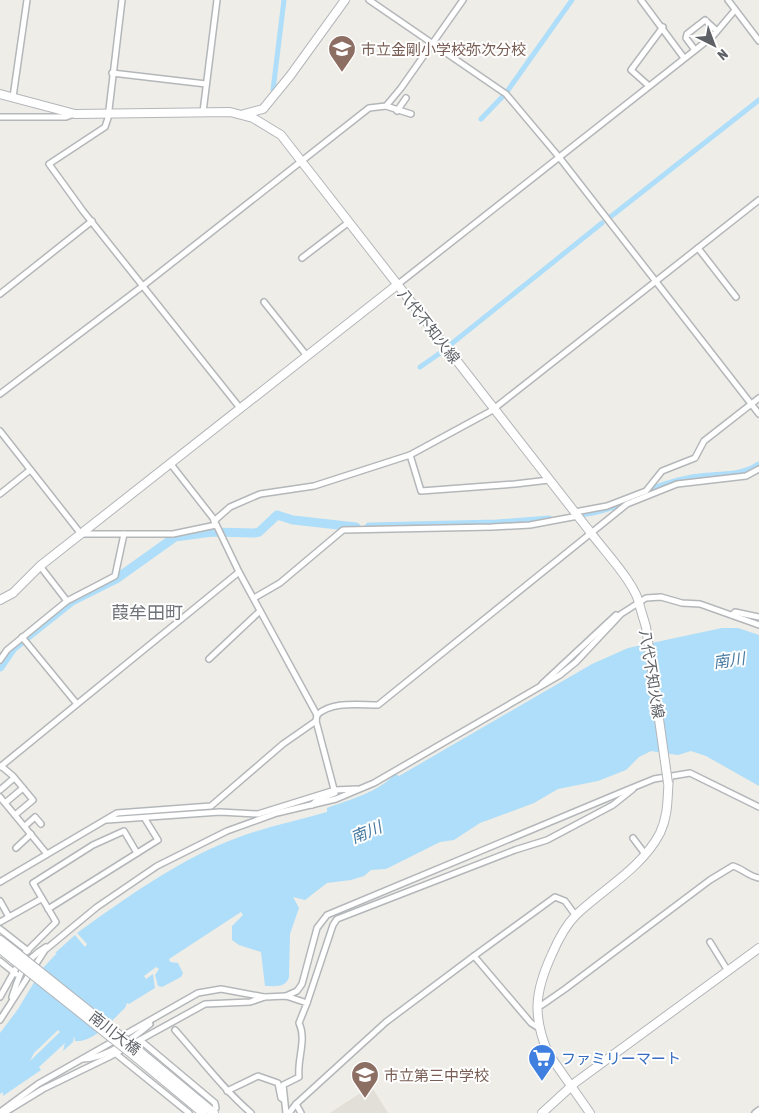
<svg xmlns="http://www.w3.org/2000/svg" width="759" height="1113" viewBox="0 0 759 1113" font-family="'Asap Condensed','Noto Sans JP',sans-serif">
	<style>
		.education { fill: #e2ded8 }
		.water { fill: #aedef9; fill-rule: evenodd }
		.lines { fill: none; stroke-linecap: round; stroke-linejoin: round }
		.canal { stroke: #aedef9; stroke-width: 5 }
		.river { stroke: #aedef9; stroke-width: 9 }
		.street-casing { stroke: #b4b7ba; stroke-width: 8 }
		.secondary-casing { stroke: #b3b6ba; stroke-width: 10 }
		.street { stroke: #fff; stroke-width: 5 }
		.secondary { stroke: #fff; stroke-width: 8 }
		.secondary-bridge-casing { stroke: #b3b6ba; stroke-width: 10; stroke-linecap: butt }
		.secondary-bridge { stroke: #fff; stroke-width: 8 }
		.labels { text-anchor: middle; dominant-baseline: central; stroke-width: 4; stroke-linejoin: round; paint-order: stroke }
		.education-label { font-size: 15px; fill: #785e54; stroke: #fff; text-anchor: start }
		.street-label { font-size: 15px; fill: #5e6266; stroke: #fff }
		.shop-label { font-size: 15px; fill: #366cbe; stroke: #fff; text-anchor: start }
		.water-label { font-size: 16px; font-style: italic; fill: #477aa2; stroke: #fff }
		.quarter-label { font-size: 18px; fill: #6f7478; stroke: #fff }
	</style>
	<rect width="100%" height="100%" fill="#efede7"/>
	<path class="education" d="M371 1086 388 1113H330Z"/>
	<path class="water" d="M722 628H738L759 635V786L706 756 691 751 678 755 651 751 639 757 626 770 598 781 558 789 534 803 480 823 454 840 440 842 386 869 371 870 364 876 351 880 327 883 305 900 293 897 299 908 290 934 289 977C286 988 275 986 265 986L261 952 239 945 232 940V926L243 915 241 912 169 959 170 962 178 963 183 973 181 977 162 987 158 986 155 975 159 969 156 967 144 976 146 979 153 974 155 988 129 1004 127 1003 125 1008C113 1019 94 1043 75 1041L74 1036 73 1042 63 1051 65 1043 39 1067 41 1070 3 1096V1092L0 1094V1033L18 1009 42 969 57 953H55L75 935 85 947 87 944 77 933C129 896 182 857 242 836 270 826 299 820 327 812V808C351 799 377 793 395 774L399 776 592 664 628 648ZM58 1030 60 1032 30 1061 34 1053Z"/>
	<g class="lines">
		<g class="canal">
			<path d="M273 90 284 0"/>
			<path d="M481 119 506 93 572 0"/>
			<path d="M609 218 759 100"/>
			<path d="M450 345 602 223"/>
			<path d="M420 367 443 351"/>
		</g>
		<g class="river">
			<path d="M581 513C623 507 658 483 699 478 719 475 742 478 759 466"/>
			<path d="M369 527 497 524 549 520"/>
			<path d="M0 667 13 648 72 601 116 579 175 537 212 532 254 533 259 532 277 515 293 520 356 527"/>
		</g>
		<defs>
			<g id="street">
				<path d="M122 0 108 118 105 127 49 164 83 211 240 408"/>
				<path d="M369 0 506 94 559 157 759 414"/>
				<path d="M641 0 684 58"/>
				<path d="M728 0 759 41"/>
				<path d="M695 50 686 38 687 34 705 20 717 31"/>
				<path d="M112 73 206 84"/>
				<path d="M649 86 631 70 663 27"/>
				<path d="M13 97 27 0"/>
				<path d="M386 106 411 114"/>
				<path d="M397 111 406 98"/>
				<path d="M203 112 217 0"/>
				<path d="M0 117H66L74 114"/>
				<path d="M698 248 736 297"/>
				<path d="M302 258 349 222"/>
				<path d="M397 285 713 36 735 10"/>
				<path d="M0 294 92 221"/>
				<path d="M264 302 307 356"/>
				<path d="M0 394 144 285 369 108 386 106 401 88 463 0"/>
				<path d="M0 431 81 534H173L216 525"/>
				<path d="M410 455 421 491 515 484 549 480"/>
				<path d="M170 463 213 518 239 572 317 715 316 721 335 793 317 800 312 805"/>
				<path d="M0 494 30 470"/>
				<path d="M575 512 607 506 646 491 662 471 695 458 704 441 759 398"/>
				<path d="M214 521 230 507 260 494 314 486 410 455 491 411 759 200"/>
				<path d="M40 566 67 601"/>
				<path d="M254 598 280 583 343 530 492 527 530 525 578 516"/>
				<path d="M732 615 735 612 759 617"/>
				<path d="M22 637 77 704"/>
				<path d="M209 659 260 611"/>
				<path d="M0 660 7 650 67 601 115 576 124 534"/>
				<path d="M542 684 616 615"/>
				<path d="M317 715C332 701 358 705 378 705L627 504 677 484 746 476 759 469"/>
				<path d="M1 766 13 776 33 800 15 815"/>
				<path d="M0 767 239 572"/>
				<path d="M0 790 14 778"/>
				<path d="M0 797 47 854"/>
				<path d="M5 803 23 788"/>
				<path d="M107 820 220 812 258 814 335 790 357 789"/>
				<path d="M25 826 35 817 41 824"/>
				<path d="M633 838 645 854"/>
				<path d="M16 848 31 834"/>
				<path d="M0 882 117 813 211 806 283 744 316 721"/>
				<path d="M0 901 9 917"/>
				<path d="M48 909 158 840 145 819"/>
				<path d="M0 922 41 899"/>
				<path d="M0 929 28 951"/>
				<path d="M710 942 728 971"/>
				<path d="M474 956 555 897 565 901 576 916"/>
				<path d="M0 961 16 974"/>
				<path d="M286 996 297 991 302 984 317 928 327 915 627 790 654 779 690 773 759 807"/>
				<path d="M0 997 24 954 56 922 33 883 93 845 124 831 137 853"/>
				<path d="M12 997C20 973 23 961 46 947"/>
				<path d="M307 1003 333 925 337 919 515 850 547 840 613 805 633 789"/>
				<path d="M537 1006 542 1005 565 989 710 880 733 866C743 869 748 876 759 878"/>
				<path d="M0 1020 45 950 97 907 157 866 227 831 277 813 336 799 374 783 560 675 576 662 621 614 646 598 661 597 682 603 700 604 759 625"/>
				<path d="M175 1030C200 1058 223 1089 251 1113"/>
				<path d="M140 1040 215 1103 216 1108 212 1112"/>
				<path d="M115 1053 189 1113"/>
				<path d="M83 1059C107 1058 132 1039 150 1024"/>
				<path d="M227 1091 258 1076 278 1083 281 1098 284 1100"/>
				<path d="M0 1112 38 1084 198 993 221 989 264 997"/>
				<path d="M4 1113 43 1089 109 1057 205 1004 250 1002 265 997 286 996 307 1003 299 1023C307 1040 297 1058 299 1077L283 1085 286 1113"/>
				<path d="M289 1113 296 1104"/>
				<path d="M301 1113 296 1104 386 1022 474 956 531 1023 539 1028"/>
				<path d="M755 1113 759 1110"/>
			</g>
			<g id="secondary">
				<path d="M0 94 75 114 230 112 253 118 281 135 591 533C605 552 637 585 640 607"/>
				<path d="M244 114 263 109 290 76 345 0"/>
				<path d="M0 600 13 593 40 566 397 285"/>
				<path d="M0 940 18 954"/>
				<path d="M0 949 14 960"/>
				<path d="M133 1046 214 1113"/>
				<path d="M127 1050 203 1113"/>
				<path d="M542 1113 576 1082 759 948"/>
				<path d="M590 1113 548 1053C532 1015 535 991 552 954 558 940 565 926 576 915 603 889 642 868 660 833 669 814 667 797 669 777"/>
			</g>
		</defs>
		<use href="#street" class="street-casing"/>
		<use href="#secondary" class="secondary-casing"/>
		<use href="#street" class="street"/>
		<use href="#secondary" class="secondary"/>
		<defs>
			<g id="secondary-bridge">
				<path d="M640 607 646 627 668 783"/>
				<path d="M18 954 133 1046"/>
				<path d="M14 960 127 1050"/>
			</g>
		</defs>
		<use href="#secondary-bridge" class="secondary-bridge-casing"/>
		<use href="#secondary-bridge" class="secondary-bridge"/>
	</g>
	<defs>
		<symbol id="school-pin" viewBox="-11 -11 22 30"><path d="M0 17L-7.5 6A9.5 9.5 0 1 1 7.5 6Z" fill="#8d6e63" stroke="#fff"/><path d="M0-5L7-2L0 1L-7-2ZM-4 1L0 2.5L4 1V4Q0 6-4 4Z" fill="#fff"/></symbol>
		<symbol id="supermarket-pin" viewBox="-11 -11 22 30"><path d="M0 17L-7.5 6A9.5 9.5 0 1 1 7.5 6Z" fill="#3f7fe0" stroke="#fff"/><path d="M-6-5.5h2.5l.6 2H6L4.5 2H-2.5L-4.4-4H-6ZM-1.5 3.2a1.3 1.3 0 1 0 .1 0ZM3 3.2a1.3 1.3 0 1 0 .1 0Z" fill="#fff"/></symbol>
	</defs>
	<g fill-rule="evenodd">
		<use href="#school-pin" x="326" y="33" width="32" height="43"/>
		<use href="#supermarket-pin" x="526" y="1042" width="32" height="43"/>
		<use href="#school-pin" x="349" y="1059" width="32" height="43"/>
	</g>
	<g class="labels">
		<g class="education-label">
			<text x="361" y="49">市立金剛小学校弥次分校</text>
			<text x="384" y="1075">市立第三中学校</text>
		</g>
		<g class="street-label">
			<text transform="translate(429 326) rotate(52)">八代不知火線</text>
			<text transform="translate(652 674) rotate(81)">八代不知火線</text>
			<text transform="translate(115 1033) rotate(38)">南川大橋</text>
		</g>
		<g class="shop-label">
			<text x="561" y="1058">ファミリーマート</text>
		</g>
		<g class="water-label">
			<text transform="translate(729 660) rotate(-8)">南川</text>
			<text transform="translate(366 832) rotate(-23)">南川</text>
		</g>
		<g class="quarter-label">
			<text x="147" y="612">葭牟田町</text>
		</g>
	</g>
	<g transform="translate(714 45) rotate(138)" stroke="#ffffff" stroke-width="4" paint-order="stroke">
	<path d="M0-4L9 19L0 12L-9 19Z" fill="#5e6266"/>
	<text y="-8" font-size="14" font-weight="bold" text-anchor="middle" fill="#5e6266">N</text>
	</g>
</svg>
